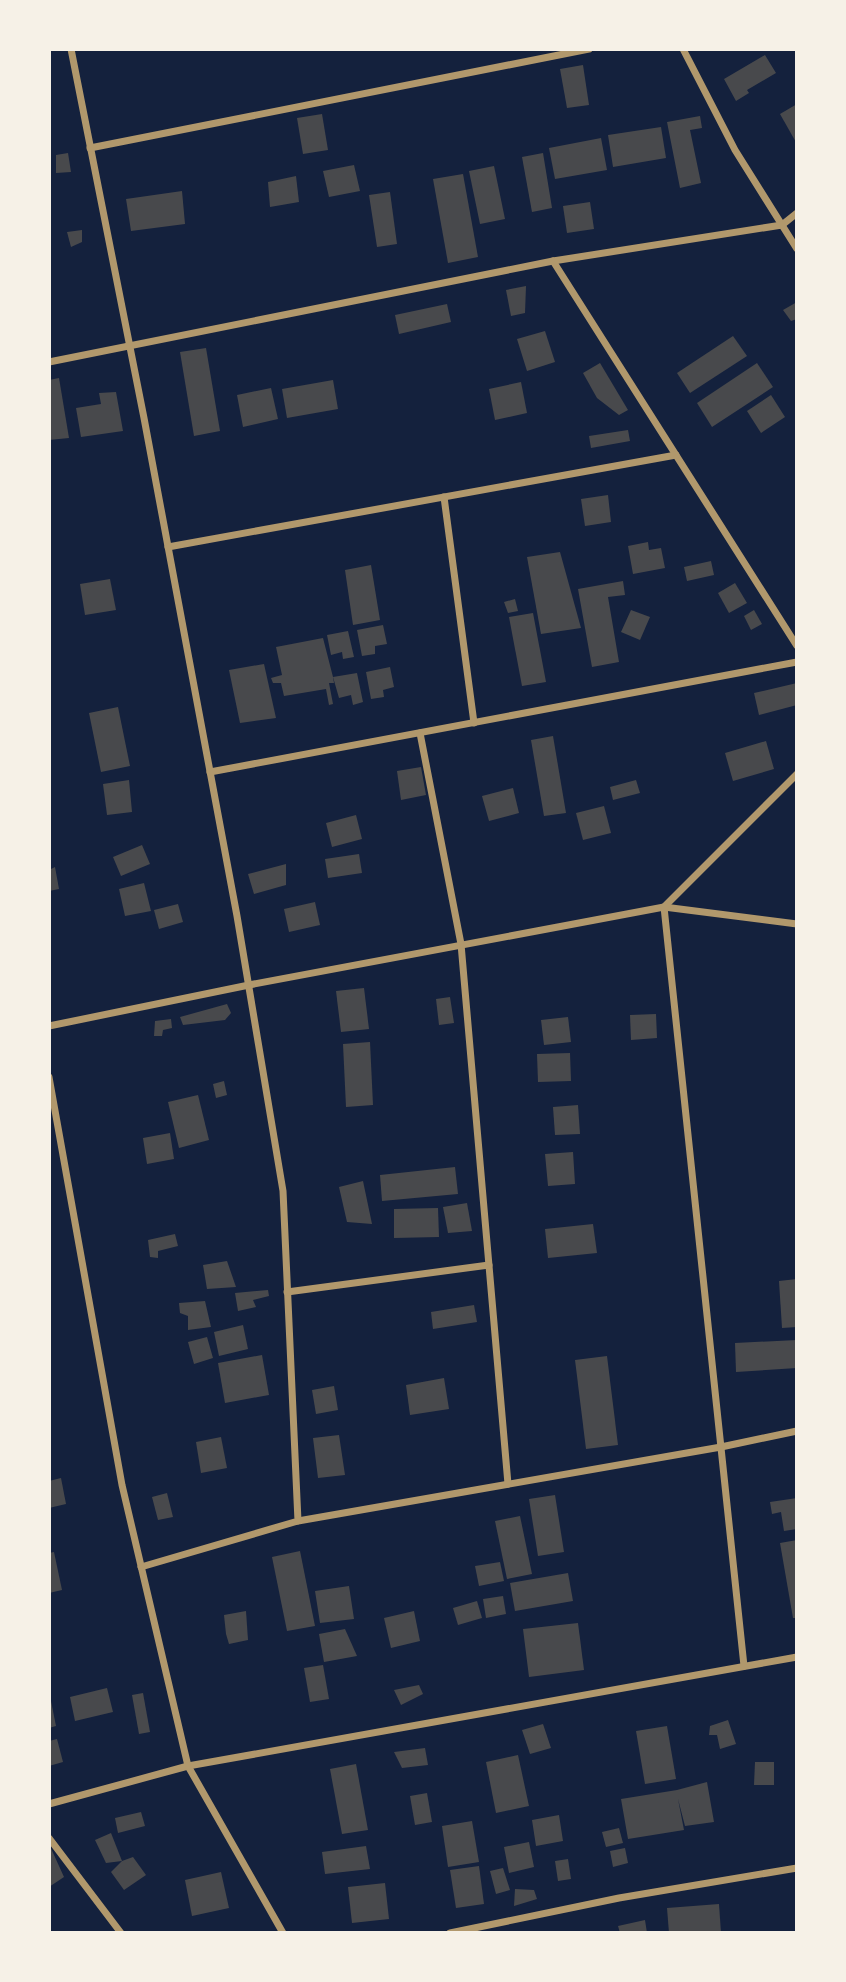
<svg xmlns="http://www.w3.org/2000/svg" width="846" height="1982" viewBox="0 0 846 1982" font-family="'Archivo Narrow',sans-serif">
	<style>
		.building { fill: #48494c }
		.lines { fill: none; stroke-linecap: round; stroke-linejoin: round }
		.minor { stroke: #b1986c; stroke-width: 7 }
	</style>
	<rect width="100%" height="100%" fill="#14213d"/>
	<g class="building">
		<path d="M765 55 776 73 747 90 749 93 736 101 724 79Z"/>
		<path d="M583 65 589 105 567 108 560 69Z"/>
		<path d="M797 104V144L780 114Z"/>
		<path d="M322 114 328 150 303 154 297 118Z"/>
		<path d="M700 116 702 128 690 130 701 183 680 188 667 122Z"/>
		<path d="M661 127 666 158 613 167 608 135Z"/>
		<path d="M601 138 607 170 555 179 549 148Z"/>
		<path d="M68 153 71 172 56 173V155Z"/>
		<path d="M543 153 552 208 532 212 522 157Z"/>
		<path d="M354 165 360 191 329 197 323 171Z"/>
		<path d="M494 166 505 219 480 224 469 171Z"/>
		<path d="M463 174 478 257 448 263 433 179Z"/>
		<path d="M296 176 299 202 270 207 268 182Z"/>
		<path d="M182 191 185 224 131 231 126 199Z"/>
		<path d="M390 192 397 244 377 247 369 195Z"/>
		<path d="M590 202 594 229 567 233 563 206Z"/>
		<path d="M82 230V242L71 247 67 232Z"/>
		<path d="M526 286 525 313 511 316 506 290Z"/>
		<path d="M797 302V319L791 321 783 310Z"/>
		<path d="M447 304 451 322 399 334 395 315Z"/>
		<path d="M545 331 555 362 527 371 517 339Z"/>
		<path d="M733 336 747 356 690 393 677 373Z"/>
		<path d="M206 348 220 431 194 436 180 352Z"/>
		<path d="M600 363 628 410 619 415 597 398 583 373Z"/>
		<path d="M757 363 773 387 712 427 697 403Z"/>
		<path d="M59 378 69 438 49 440V380Z"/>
		<path d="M333 380 338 409 287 418 282 389Z"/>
		<path d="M521 382 527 413 495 420 489 389Z"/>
		<path d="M271 388 278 419 243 427 237 395Z"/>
		<path d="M116 392 123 431 81 437 76 408 101 404 99 393Z"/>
		<path d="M771 395 785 417 761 433 747 411Z"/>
		<path d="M628 430 630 441 591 448 589 436Z"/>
		<path d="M608 495 611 522 585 526 581 499Z"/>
		<path d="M648 542 649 550 661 548 665 568 633 574 628 546Z"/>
		<path d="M560 552 581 628 541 634 527 557Z"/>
		<path d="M711 561 714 575 687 581 684 567Z"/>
		<path d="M371 565 380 620 353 625 345 570Z"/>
		<path d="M110 579 116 610 85 615 80 584Z"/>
		<path d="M623 581 625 595 608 597 619 662 592 667 578 589Z"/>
		<path d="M735 583 747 603 729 613 718 593Z"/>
		<path d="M515 599 518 611 508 613 504 602Z"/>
		<path d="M631 610 650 617 640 640 621 632Z"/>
		<path d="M754 610 762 624 751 630 744 616Z"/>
		<path d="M533 613 546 682 522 686 509 617Z"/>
		<path d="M383 625 387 644 375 646V654L362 656 357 630Z"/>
		<path d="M348 631 354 657 343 659 342 652 331 655 327 635Z"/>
		<path d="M323 638 333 677 334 683H329L333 704 329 705 326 689 284 696 281 683H273L271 678 282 675 276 647Z"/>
		<path d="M264 664 276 718 240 723 229 670Z"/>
		<path d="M390 667 394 687 383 690 384 697 371 699 366 672Z"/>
		<path d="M357 673 363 702 353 705 351 695 339 698 333 677Z"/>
		<path d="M797 683V705L759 715 754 693Z"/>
		<path d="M118 707 130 766 101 772 89 713Z"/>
		<path d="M553 736 566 813 544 816 531 740Z"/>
		<path d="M766 741 774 769 733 781 725 753Z"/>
		<path d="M421 767 426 795 401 800 397 771Z"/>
		<path d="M129 780 132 812 107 815 103 784Z"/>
		<path d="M636 780 640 793 613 800 610 787Z"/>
		<path d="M513 788 519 813 489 821 482 796Z"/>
		<path d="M604 806 611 833 583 840 576 813Z"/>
		<path d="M356 815 362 839 332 847 326 823Z"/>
		<path d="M142 845 150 864 121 876 113 857Z"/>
		<path d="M359 854 362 873 328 878 325 859Z"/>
		<path d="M286 864V885L254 894 248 874Z"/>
		<path d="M55 867 59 889 49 891V870Z"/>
		<path d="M144 883 151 911 125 916 119 889Z"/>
		<path d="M315 902 320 925 289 932 284 909Z"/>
		<path d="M178 904 183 922 159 929 154 910Z"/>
		<path d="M364 988 369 1029 341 1032 336 991Z"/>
		<path d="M450 997 454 1023 439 1025 436 999Z"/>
		<path d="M227 1004 231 1013 225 1020 183 1025 180 1017Z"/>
		<path d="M656 1014 657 1038 631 1040 630 1015Z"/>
		<path d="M568 1017 571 1042 544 1045 541 1020Z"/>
		<path d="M171 1019 172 1028 163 1030 162 1036H154L155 1021Z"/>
		<path d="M370 1042 373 1105 346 1107 343 1044Z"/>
		<path d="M570 1053 571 1081 538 1082 537 1054Z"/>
		<path d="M224 1081 227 1095 216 1098 213 1084Z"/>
		<path d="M198 1095 209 1140 179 1148 168 1102Z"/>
		<path d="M578 1105 580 1134 555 1135 553 1107Z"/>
		<path d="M170 1133 174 1159 147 1164 143 1138Z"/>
		<path d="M573 1152 575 1184 548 1186 545 1154Z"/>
		<path d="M455 1167 458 1194 382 1201 380 1175Z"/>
		<path d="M363 1181 372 1224 347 1222 339 1187Z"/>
		<path d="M467 1203 472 1231 448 1233 443 1207Z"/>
		<path d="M438 1208 439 1237 394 1238V1209Z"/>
		<path d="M593 1224 597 1253 548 1258 545 1229Z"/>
		<path d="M175 1234 178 1246 158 1251V1258L150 1257 148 1240Z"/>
		<path d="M227 1261 236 1287 207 1289 203 1265Z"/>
		<path d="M797 1279V1327L782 1328 779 1281Z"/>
		<path d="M268 1290 269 1296 253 1300 256 1307 238 1311 235 1293Z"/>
		<path d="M205 1301 211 1327 188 1330V1316L180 1313 179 1303Z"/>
		<path d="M474 1305 477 1322 433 1329 431 1312Z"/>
		<path d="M243 1325 248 1349 219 1356 214 1332Z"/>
		<path d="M207 1337 213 1358 194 1364 188 1342Z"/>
		<path d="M797 1340V1368L736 1372 735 1343Z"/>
		<path d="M262 1355 269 1395 225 1403 218 1363Z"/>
		<path d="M607 1356 618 1445 586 1449 575 1360Z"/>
		<path d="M444 1378 449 1409 410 1415 406 1385Z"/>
		<path d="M334 1386 338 1410 316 1414 312 1390Z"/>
		<path d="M339 1435 345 1475 318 1478 313 1438Z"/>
		<path d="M221 1437 227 1468 201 1473 196 1442Z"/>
		<path d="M61 1478 66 1504 49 1508V1481Z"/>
		<path d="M167 1493 173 1517 158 1520 152 1497Z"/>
		<path d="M555 1495 564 1552 538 1556 529 1499Z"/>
		<path d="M797 1498V1529L784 1531 781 1512 772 1514 770 1502Z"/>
		<path d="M520 1516 532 1574 507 1579 495 1521Z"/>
		<path d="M797 1540V1618H793L780 1543Z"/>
		<path d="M300 1551 315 1626 287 1631 272 1557Z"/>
		<path d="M54 1552 62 1590 49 1593V1553Z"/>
		<path d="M500 1562 504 1581 479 1586 475 1566Z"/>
		<path d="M568 1573 573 1601 515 1611 510 1583Z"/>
		<path d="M349 1586 354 1619 320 1623 315 1591Z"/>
		<path d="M503 1596 506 1614 486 1618 483 1599Z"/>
		<path d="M477 1601 482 1618 458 1625 453 1608Z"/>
		<path d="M246 1611 248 1640 229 1644 226 1634 224 1615Z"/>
		<path d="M414 1611 420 1641 391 1648 384 1618Z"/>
		<path d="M578 1623 584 1670 529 1677 523 1629Z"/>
		<path d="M345 1629 357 1656 324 1662 319 1634Z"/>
		<path d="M323 1665 329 1699 310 1702 304 1668Z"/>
		<path d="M419 1685 423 1694 401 1705 394 1690Z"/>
		<path d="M107 1688 113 1712 75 1721 70 1697Z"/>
		<path d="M143 1693 150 1732 139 1734 132 1695Z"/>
		<path d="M51 1701 56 1726 49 1728V1702Z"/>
		<path d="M728 1720 736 1744 720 1749 717 1735H709L710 1726Z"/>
		<path d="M543 1724 551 1748 530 1754 522 1730Z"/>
		<path d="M667 1726 676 1779 645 1784 636 1731Z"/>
		<path d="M57 1739 63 1762 49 1766V1741Z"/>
		<path d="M425 1748 428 1765 402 1768 394 1752Z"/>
		<path d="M518 1755 529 1806 496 1813 486 1762Z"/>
		<path d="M755 1762H774V1785H754Z"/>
		<path d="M356 1764 368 1830 342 1834 330 1769Z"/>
		<path d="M707 1782 714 1822 685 1826 678 1799 684 1830 628 1839 621 1799 677 1790Z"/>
		<path d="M427 1793 432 1822 415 1825 410 1796Z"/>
		<path d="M141 1812 145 1826 118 1833 115 1818Z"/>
		<path d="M559 1815 563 1841 536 1846 532 1820Z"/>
		<path d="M472 1821 479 1862 448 1867 442 1826Z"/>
		<path d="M619 1828 623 1843 606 1847 602 1832Z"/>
		<path d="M111 1833 122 1861 106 1863 95 1840Z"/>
		<path d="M529 1842 534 1867 509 1873 504 1847Z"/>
		<path d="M49 1844 64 1877 49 1887Z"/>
		<path d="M366 1846 370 1869 325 1874 322 1852Z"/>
		<path d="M625 1848 628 1863 613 1867 610 1851Z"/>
		<path d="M133 1857 146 1875 124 1890 111 1872 122 1861Z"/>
		<path d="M568 1859 571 1879 558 1881 555 1861Z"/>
		<path d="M479 1866 484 1904 456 1908 450 1870Z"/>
		<path d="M503 1868 510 1890 496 1894 490 1871Z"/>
		<path d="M221 1872 229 1908 192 1916 185 1880Z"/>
		<path d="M385 1883 389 1919 352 1923 348 1887Z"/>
		<path d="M515 1889 534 1890 537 1899 514 1906Z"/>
		<path d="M719 1904 721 1933H669L667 1908Z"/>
		<path d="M645 1920 647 1933H620L618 1926Z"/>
	</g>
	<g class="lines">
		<g class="minor">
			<path d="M71 49 144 418 237 916 283 1191 298 1521 141 1567"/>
			<path d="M683 49 735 150 797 249"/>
			<path d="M90 148 589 49"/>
			<path d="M553 261 797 646"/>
			<path d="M49 362 553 261 782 225 797 213"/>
			<path d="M444 497 474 723"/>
			<path d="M168 547 676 455"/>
			<path d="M420 733 461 944 508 1484"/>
			<path d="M210 772 797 662"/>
			<path d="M49 1026 249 985 664 907 797 924"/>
			<path d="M49 1077 122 1485 188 1766 283 1933"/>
			<path d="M287 1292 489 1265"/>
			<path d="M298 1521 721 1447 797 1431"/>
			<path d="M744 1666 664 907 797 774"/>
			<path d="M49 1804 188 1766 797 1657"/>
			<path d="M49 1838 121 1933"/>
			<path d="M450 1933 619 1898 797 1868"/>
		</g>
	</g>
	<rect width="846" height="1982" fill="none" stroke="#f6f1e7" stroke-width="102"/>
</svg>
